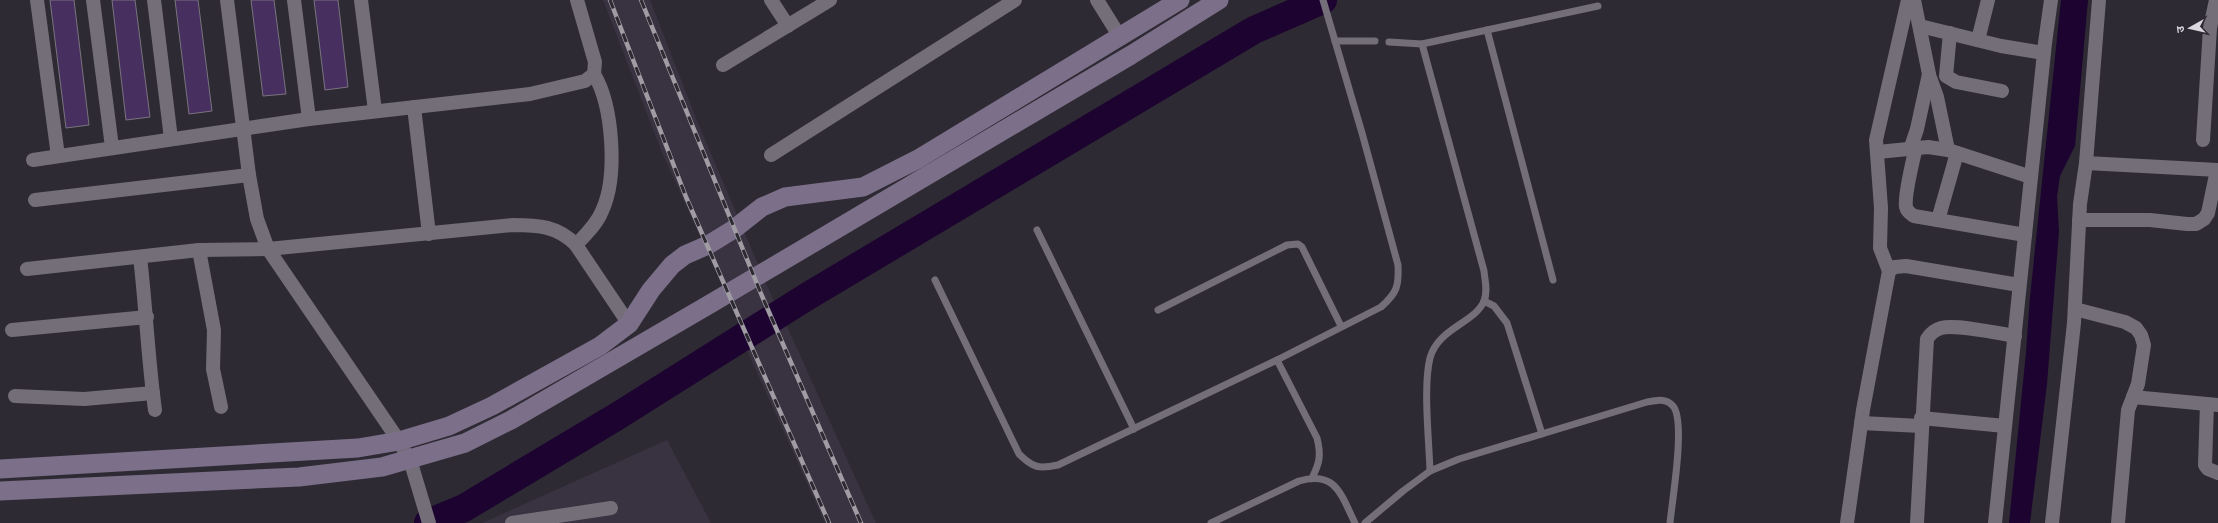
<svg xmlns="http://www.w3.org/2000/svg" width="2218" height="523" viewBox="0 0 2218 523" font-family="'DejaVu Sans','Noto Sans Devanagari',sans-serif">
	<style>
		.built { fill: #393240 }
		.water { fill: #1c0330 }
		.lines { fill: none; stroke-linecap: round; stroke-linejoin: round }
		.river { stroke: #1c0330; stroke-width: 28 }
		.building { fill: #472f5f; stroke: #79747f }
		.lane { stroke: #736e78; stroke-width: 7 }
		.street { stroke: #736e78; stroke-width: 14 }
		.secondary { stroke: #7b6f89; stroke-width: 19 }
		.rail-casing { stroke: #9f9ca3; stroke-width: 4.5 }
		.rail { stroke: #2e2a33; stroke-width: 3; stroke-dasharray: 9; stroke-linecap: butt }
	</style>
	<rect width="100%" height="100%" fill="#2e2a33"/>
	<g class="built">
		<path d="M603 0H650L698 123 775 304 739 323 661 150Z"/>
		<path d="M785 322 869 508 876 523H825L746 348Z"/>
		<path d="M667 440 711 523H482Z"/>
	</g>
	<path class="water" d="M2061 0H2088L2075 146 2060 176 2057 197 2059 231 2047 384 2030 523H2009L2026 352 2030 297Z"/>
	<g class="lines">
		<path class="river" d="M428 523 464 508 616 417 808 296 1254 30 1323 0"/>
	</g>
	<g class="building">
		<path d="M50 0H74L89 125 66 128Z"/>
		<path d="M112 0H135L150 117 126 120Z"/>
		<path d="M175 0H198L212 111 189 114Z"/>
		<path d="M251 0H274L286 94 263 96Z"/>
		<path d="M314 0H338L348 87 325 90Z"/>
	</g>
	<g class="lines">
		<g class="lane">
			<path d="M1487 30 1553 280"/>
			<path d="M1335 41H1375"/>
			<path d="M1389 42 1422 44 1598 6"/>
			<path d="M1422 44 1484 271C1485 281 1488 292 1484 301 1475 323 1438 328 1430 358 1423 386 1429 440 1430 471"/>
			<path d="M1037 230 1134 429"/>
			<path d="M935 280 1019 454C1033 468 1039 469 1058 465L1277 360 1381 307C1397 293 1399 286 1398 265L1362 133 1323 0"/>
			<path d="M1484 301 1494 306 1507 323 1542 434"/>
			<path d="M1158 310 1287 245 1298 244 1302 247 1341 326"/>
			<path d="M1277 360 1317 438C1321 454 1320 462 1313 476"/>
			<path d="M1211 523 1299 481C1336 470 1341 495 1355 523"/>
			<path d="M1365 523 1403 491 1430 471 1459 459 1647 402C1657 400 1666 398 1673 406 1686 421 1672 501 1670 523"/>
		</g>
		<g class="street">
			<path d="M37 0 58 156"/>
			<path d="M93 0 112 147"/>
			<path d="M154 0 171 139"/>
			<path d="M227 0 249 175 257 219 268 249 399 441 411 463 429 523"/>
			<path d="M294 0 309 119"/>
			<path d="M361 0 375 111"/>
			<path d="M771 0 788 26"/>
			<path d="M1097 0 1120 37"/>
			<path d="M1920 26 2001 46 2044 53"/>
			<path d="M1950 33 1946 76 1956 82 2002 91"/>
			<path d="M1978 40 1988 0"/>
			<path d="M723 65 830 0"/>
			<path d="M1929 75 1937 97 1948 150"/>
			<path d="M414 107 429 234"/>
			<path d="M2203 140 2210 28 2216 0"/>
			<path d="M1911 147 1917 129 1929 74 1914 0"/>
			<path d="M1916 147C1913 160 1904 196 1906 207 1907 212 1911 214 1914 216L2025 235"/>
			<path d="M1878 152 1928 147 1948 150 2031 177"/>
			<path d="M771 155 1015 0"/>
			<path d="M33 160 309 119 530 94 585 81 594 74 595 62 577 0"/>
			<path d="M2086 163 2218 170"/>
			<path d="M35 200 249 175"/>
			<path d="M1938 220 1957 153"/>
			<path d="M2079 220H2150L2187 224H2196L2204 219 2208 213 2217 170"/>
			<path d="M576 245C585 235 597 224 602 211 618 177 613 106 594 74"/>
			<path d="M199 250 214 330 213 369 221 407"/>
			<path d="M140 257C146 308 148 359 155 410"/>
			<path d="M27 269 199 250 268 249 513 225C538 225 558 226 576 245L629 324"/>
			<path d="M1889 271 1880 248 1881 208 1876 140 1908 0"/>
			<path d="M2075 309 2125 322 2136 328 2141 335 2144 345 2138 384 2128 410 2118 523"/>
			<path d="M12 330 147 317"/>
			<path d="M15 396 84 399 153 393"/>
			<path d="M2133 397 2218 405"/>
			<path d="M2207 404 2205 465 2208 469 2218 473"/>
			<path d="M1921 418 2005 426"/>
			<path d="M1861 423 1921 426"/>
			<path d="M512 523 611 508"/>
			<path d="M1847 523 1863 410 1889 271 1895 267 1906 266 2019 285"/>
			<path d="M1917 523 1927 339C1930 334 1934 330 1941 328 1956 324 1997 333 2015 336"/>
			<path d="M1995 523 2045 43 2051 0"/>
			<path d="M2052 523 2074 323 2080 204 2086 163 2099 0"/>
		</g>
		<g class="secondary">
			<path d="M0 469 358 448 399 441 449 426 492 406 600 346 629 324 651 290 672 265 685 255 708 245 734 229 762 207 785 197 863 187 918 159 1180 0"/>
			<path d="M0 491 299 477 382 467 465 443 511 420 710 304 1131 55 1219 0"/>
		</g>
		<defs>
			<g id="rail">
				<path d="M610 0 686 197 829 523"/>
				<path d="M641 0 762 296 861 523"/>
			</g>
		</defs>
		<use href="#rail" class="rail-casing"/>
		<use href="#rail" class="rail"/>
	</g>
	<g transform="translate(2190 28) rotate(262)" stroke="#2e2a33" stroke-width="3" paint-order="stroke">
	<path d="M0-3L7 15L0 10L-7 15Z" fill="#dbd8de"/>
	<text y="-6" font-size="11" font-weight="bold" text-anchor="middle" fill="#dbd8de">उ</text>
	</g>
</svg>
